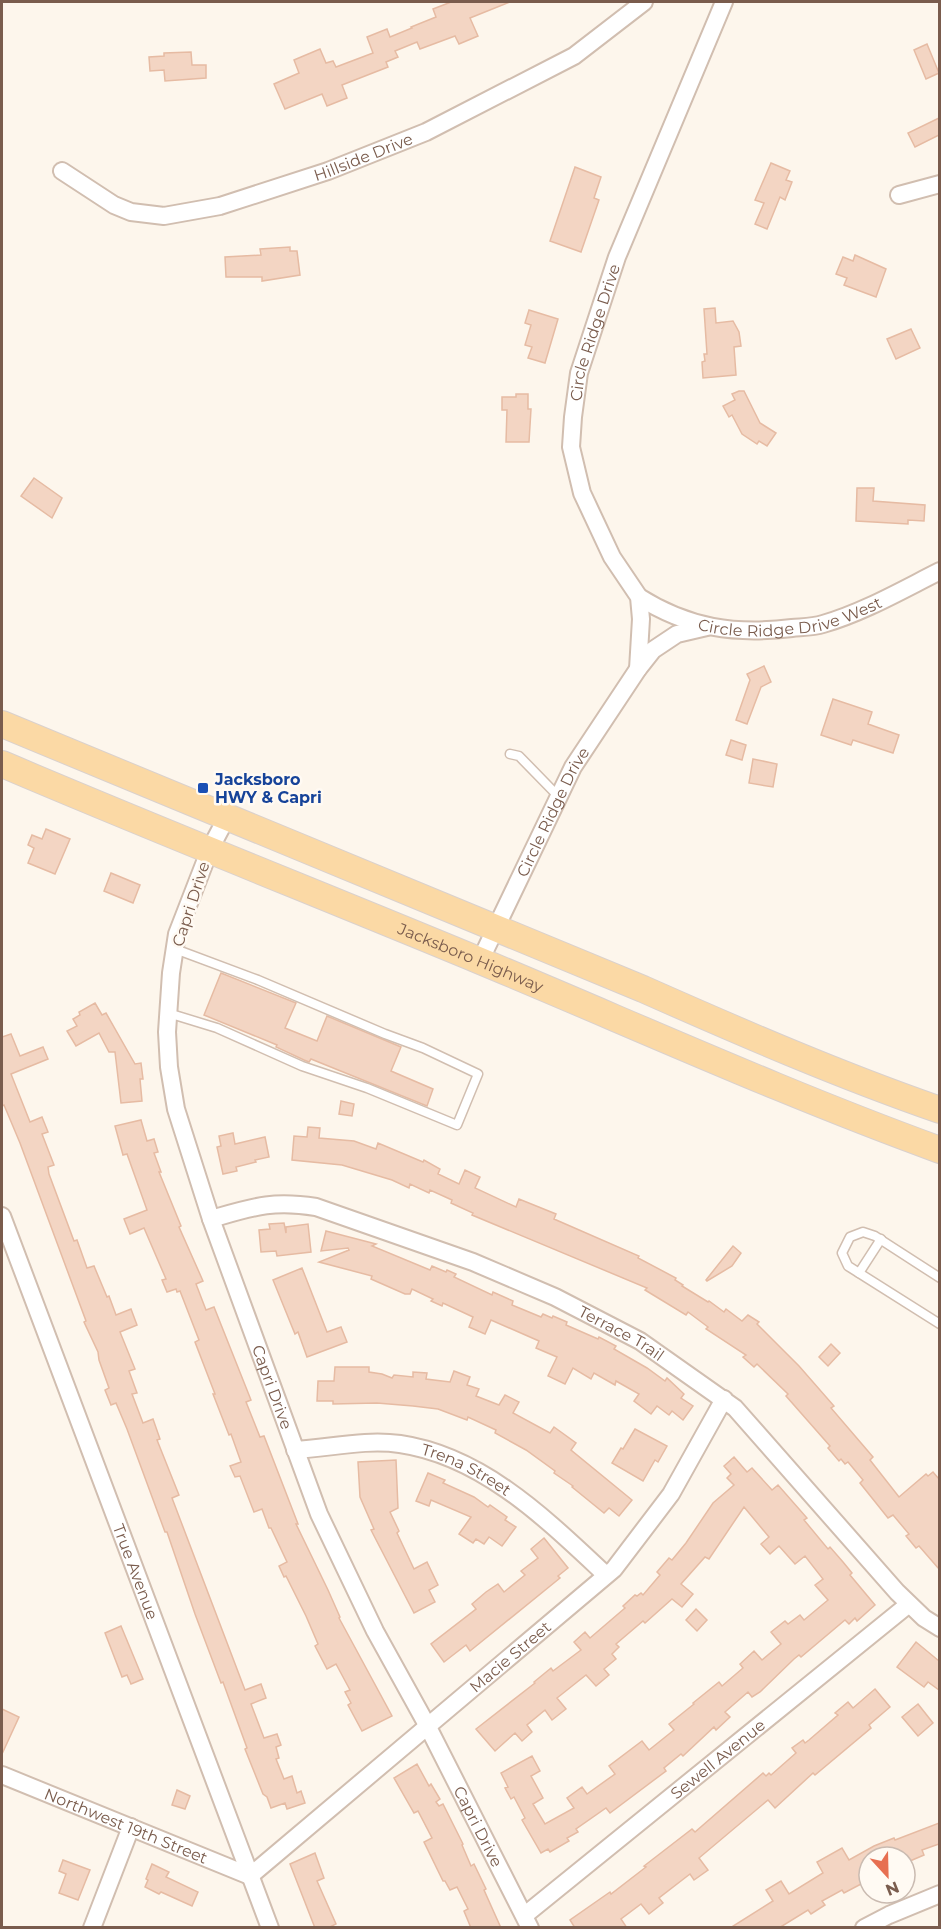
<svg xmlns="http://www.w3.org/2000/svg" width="941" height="1929" viewBox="0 0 941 1929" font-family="Montserrat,sans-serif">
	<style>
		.building { fill: #f3d5c3; stroke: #e6bba3; stroke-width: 1.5 }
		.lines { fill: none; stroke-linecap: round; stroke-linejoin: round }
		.service-casing { stroke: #d1beb0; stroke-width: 11 }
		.minor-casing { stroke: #d1beb0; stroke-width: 20 }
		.primary-casing { stroke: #dad1cd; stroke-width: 28 }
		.service { stroke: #fff; stroke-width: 8 }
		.minor { stroke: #fff; stroke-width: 16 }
		.primary { stroke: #fbd9a5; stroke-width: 26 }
		.transit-dot { fill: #1a4fb4; stroke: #fffaf3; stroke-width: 2 }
		.labels { text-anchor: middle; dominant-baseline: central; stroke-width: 5; stroke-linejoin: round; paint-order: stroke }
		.street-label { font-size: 16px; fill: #7a5c4d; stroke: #fffaf3 }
		.transit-label { font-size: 16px; font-weight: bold; fill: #164399; stroke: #fffaf3; text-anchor: start }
	</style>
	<rect width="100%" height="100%" fill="#fdf6ec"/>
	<g class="building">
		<path d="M451 2H510L470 18 478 36 459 44 455 36 420 49 417 42 395 51 398 57 386 62 388 67 342 85 347 98 327 106 322 94 285 109 274 84 299 73 294 60 320 49 326 63 333 61 336 67 373 53 367 37 387 29 390 37 412 28 411 27 436 17 433 9Z"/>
		<path d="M927 44 939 73 926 79 914 50Z"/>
		<path d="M191 52 192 65H206V78L165 81 164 70 150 71 149 57 164 56V53Z"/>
		<path d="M939 118V135L915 147 908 133Z"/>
		<path d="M771 163 790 171 786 180 792 182 785 200 780 197 767 229 755 224 764 203 755 200Z"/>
		<path d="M575 167 601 177 594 198 599 200 581 252 550 241Z"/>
		<path d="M290 247V251H297L300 275 262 281V277H226L225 257 261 255 260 249Z"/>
		<path d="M855 255 886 269 876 297 844 285 847 278 836 274 843 257 853 261Z"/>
		<path d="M715 308 716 323 733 321 739 332 741 346 734 347 736 375 703 378 702 362 705 361 704 354H707L704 309Z"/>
		<path d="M529 310 558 319 545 363 528 358 532 347 525 345 531 325 525 323Z"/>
		<path d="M911 329 920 348 896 359 887 339Z"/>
		<path d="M739 391H744L760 423 776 433 767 446 759 441 757 444 742 434 732 415 729 417 723 406 735 400 732 394Z"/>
		<path d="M516 394H528V409H531L529 442H506L507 410H502V397H516Z"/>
		<path d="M34 478 62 498 52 518 21 496Z"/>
		<path d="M857 488H874L873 501 925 505 924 521 908 520V524L856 521Z"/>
		<path d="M764 666 771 682 761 687 747 724 736 720 750 680 747 674Z"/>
		<path d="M833 699 872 712 868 724 899 735 893 753 853 740 851 745 821 735Z"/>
		<path d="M731 740 746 745 742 760 726 755Z"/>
		<path d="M753 759 777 764 773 787 749 783Z"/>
		<path d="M46 829 70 839 55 874 28 863 34 848 28 845 32 835 42 839Z"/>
		<path d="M111 873 140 885 133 903 104 891Z"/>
		<path d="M221 973 296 1003 285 1028 317 1041 327 1016 401 1047 391 1071 433 1089 427 1106 311 1059 309 1062 304 1060 276 1047 277 1045 204 1015Z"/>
		<path d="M95 1003 102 1015 106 1013 135 1064 141 1063 143 1079H140L142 1101 121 1103 115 1052H109L99 1033 76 1046 67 1031 77 1026 73 1019 80 1015 79 1012Z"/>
		<path d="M11 1034 20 1056 43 1047 48 1059 11 1074 30 1122 42 1117 48 1132 42 1134 54 1165 48 1167 49 1174 74 1241 77 1240 87 1268 94 1266 107 1297 109 1296 116 1315 131 1309 137 1325 120 1332 135 1369 129 1371 137 1393 132 1394 143 1423 153 1419 160 1439 157 1440 179 1495 172 1498 245 1690 261 1684 266 1698 251 1704 264 1738 277 1734 281 1745 276 1747 279 1758 276 1759 284 1779 292 1776 297 1793 301 1791 305 1803 287 1809 285 1803 271 1808 267 1797 263 1794 245 1749 247 1748 223 1682 221 1683 195 1614 167 1532H165L127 1429 116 1403 111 1405 105 1390 109 1388 99 1360 98 1352 84 1322 86 1321 20 1143 4 1105 2 1106V1037Z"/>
		<path d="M341 1101 354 1104 352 1116 339 1114Z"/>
		<path d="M141 1120 147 1141 154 1139 158 1152 154 1153 161 1172H159L181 1226 179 1227 203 1281 196 1284 206 1310 214 1307 251 1400 246 1402 260 1437 264 1436 298 1524H296L328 1590 340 1617 339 1618 392 1716 362 1731 348 1705 351 1703 345 1692 350 1690 336 1664 327 1669 315 1646 318 1644 306 1616 286 1576 284 1577 279 1566 287 1562 271 1528H269L262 1509 254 1512 240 1476 235 1477 230 1466 241 1462 231 1434 229 1435 213 1394H215L195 1342 199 1340 180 1291 177 1292 176 1289 167 1292 162 1280 166 1279 144 1228 130 1234 124 1219 147 1210 127 1154 123 1155 115 1126Z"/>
		<path d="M308 1127 320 1128 319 1138 354 1141 376 1149 378 1143 423 1162 424 1160 440 1169 438 1174 459 1184 465 1170 480 1177 475 1188 516 1207 519 1199 556 1214 554 1219 639 1256 638 1258 676 1278 675 1280 683 1285 682 1286 708 1302 709 1301 724 1312 726 1309 742 1321 748 1315 759 1322 757 1324 799 1366 834 1406 831 1408 873 1457 870 1460 899 1497 926 1474 928 1476 933 1472 939 1479V1569L919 1546 916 1548 906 1536 909 1534 893 1515 888 1518 860 1483 863 1480 848 1462 845 1464 841 1459 839 1461 828 1448 830 1446 786 1396 788 1394 757 1364 754 1367 743 1357 746 1355 706 1329 708 1327 688 1312 686 1315 645 1290 647 1288 472 1215 473 1213 451 1203 452 1200 430 1190 429 1193 410 1184 409 1188 392 1180 342 1165 292 1160 294 1136 307 1137Z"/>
		<path d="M233 1133 235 1144 265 1137 269 1157 255 1160 256 1162 236 1167 237 1171 223 1174 217 1147 221 1146 219 1136Z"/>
		<path d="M284 1223 286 1233V1227L308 1224 311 1252 277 1256 276 1251 261 1252 259 1230 270 1229 269 1224Z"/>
		<path d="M326 1231 376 1244 372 1246 430 1270 432 1266 446 1272 447 1270 456 1274 454 1277 492 1295 493 1292 513 1301 512 1305 541 1317 543 1314 552 1318 553 1316 567 1322 566 1325 598 1339 599 1337 616 1346 614 1349 647 1368 665 1381 667 1378 684 1394 681 1398 693 1406 683 1420 672 1411 669 1415 657 1406 651 1414 634 1401 639 1394 616 1381 615 1385 594 1373 591 1379 573 1368 565 1384 548 1376 557 1357 536 1348 539 1341 491 1320 485 1334 469 1327 473 1317 443 1303 442 1306 431 1301 433 1299 412 1289 410 1294H405L371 1279 372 1276 319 1262 349 1250 348 1248 321 1251Z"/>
		<path d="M733 1246 741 1253 732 1266 707 1281 706 1280Z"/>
		<path d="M302 1268 327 1332 341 1327 347 1342 307 1357 298 1332 295 1334 273 1280Z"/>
		<path d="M831 1344 840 1353 828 1366 819 1357Z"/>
		<path d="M335 1367H369V1372L382 1374 392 1378 394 1375 413 1377V1372L427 1373 426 1379 450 1382 454 1371 470 1377 467 1385 479 1389 476 1396 499 1405 505 1395 519 1402 513 1413 550 1433 554 1427 576 1443 571 1450 632 1500 619 1516 609 1508 604 1513 572 1487 573 1486 554 1473 555 1471 526 1450 495 1433 496 1430 468 1417 467 1420 438 1409 413 1406 377 1403 333 1404V1401H317L318 1381H334Z"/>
		<path d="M635 1429 667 1446 658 1462 655 1460 643 1481 612 1463 621 1448 623 1449Z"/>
		<path d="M734 1457 747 1472 752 1468 772 1490 778 1485 807 1518 804 1520 828 1549 830 1547 843 1562 852 1573 850 1575 875 1605 857 1621 855 1618 849 1624 845 1620 801 1657 799 1655 794 1659 760 1692 752 1697 748 1692 725 1712 730 1717 716 1730 714 1727 683 1756 681 1754 664 1768 666 1771 610 1813 606 1808 576 1829 578 1832 567 1838 569 1841 550 1852 548 1849 541 1853 522 1820 525 1818 514 1797 511 1799 505 1788 508 1787 501 1773 532 1756 540 1771 531 1776 543 1798 533 1804 545 1824 574 1808 567 1798 582 1787 587 1794 615 1774 609 1766 642 1741 649 1750 674 1730 669 1724 694 1704 693 1703 719 1682 722 1686 743 1668 740 1664 754 1651 762 1660 781 1644 771 1632 785 1621 788 1624 800 1615 804 1620 828 1600 815 1585 823 1579 805 1556 795 1564 779 1546 770 1554 761 1544 769 1537 744 1507 709 1559 705 1557 681 1584 693 1594 682 1607 672 1599 645 1623 643 1621 616 1644 619 1647 612 1654 616 1659 604 1669 609 1675 596 1686 586 1675 557 1698 566 1709 552 1720 545 1710 527 1725 532 1732 522 1741 515 1733 495 1751 476 1729 535 1683 534 1682 551 1668 553 1671 581 1650 574 1642 585 1632 590 1638 625 1608 623 1606 635 1595 637 1596 641 1593 643 1595 660 1575 657 1572 669 1558 672 1560 686 1543 713 1503 734 1485 727 1478 731 1474 724 1466Z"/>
		<path d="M396 1460 398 1508 390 1512 399 1531 397 1533 414 1569 427 1562 438 1585 429 1590 435 1602 414 1613 371 1530 374 1529 360 1497 358 1462Z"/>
		<path d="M428 1473 445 1480 443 1483 474 1497 488 1507 490 1505 507 1517 505 1520 516 1527 502 1546 489 1537 484 1544 476 1539 473 1543 459 1534 471 1517 431 1500 429 1506 416 1501Z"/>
		<path d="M544 1538 568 1568 558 1576 560 1578 470 1651 466 1645 444 1662 431 1644 476 1609 472 1604 486 1592 498 1584 504 1592 525 1575 521 1571 538 1558 531 1549Z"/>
		<path d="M696 1609 707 1620 697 1631 686 1620Z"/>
		<path d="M121 1626 143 1679 131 1684 127 1675 122 1677 105 1633Z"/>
		<path d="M916 1642 939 1661V1690L928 1682 924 1687 897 1667Z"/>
		<path d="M875 1689 890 1707 869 1725 871 1728 815 1775 813 1773 775 1808 768 1800 699 1858 708 1870 694 1880 690 1874 659 1898 663 1903 649 1914 641 1904 621 1919 627 1928H575L570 1920 610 1892 611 1894 646 1867 644 1866 692 1829 695 1832 763 1773 766 1776 769 1773 771 1775 796 1753 792 1748 803 1740 805 1743 809 1740 838 1715 835 1713 848 1702 853 1708Z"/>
		<path d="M918 1704 933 1723 918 1736 902 1717Z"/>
		<path d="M2 1709 19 1717 2 1754Z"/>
		<path d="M417 1764 429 1786 431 1784 440 1799 436 1802 439 1806 443 1804 463 1844 462 1845 471 1866 474 1864 486 1889 484 1890 501 1928H471L464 1911 468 1909 457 1887 450 1890 445 1881H443L424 1842 432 1838 418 1811 414 1813 394 1778Z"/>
		<path d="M177 1790 190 1796 185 1809 172 1805Z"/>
		<path d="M939 1823V1844L922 1850 924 1855 910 1861 908 1857H869V1876L861 1881 863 1883 844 1893 842 1890 822 1901 825 1905 811 1914 808 1910 779 1928H730L773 1901 766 1890 781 1881 789 1894 823 1873 817 1862 842 1848 849 1860 874 1846 894 1838 895 1840Z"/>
		<path d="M315 1853 324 1878 317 1881 336 1924 328 1928H315L290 1864Z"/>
		<path d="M63 1860 90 1870 78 1900 59 1893 66 1874 59 1871Z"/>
		<path d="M152 1864 169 1872 166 1877 198 1892 192 1906 161 1892 159 1894 145 1887 148 1880 146 1879Z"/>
	</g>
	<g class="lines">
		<defs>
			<g id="service">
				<path d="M510 754 519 756 559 797"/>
				<path d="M168 1013 217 1028 302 1066 367 1088 457 1125 478 1074 423 1048 385 1034 258 980 175 949"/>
				<path d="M859 1273 881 1239"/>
				<path d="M940 1278 875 1236 863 1232 850 1237 842 1253 848 1266 940 1324"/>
			</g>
			<g id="minor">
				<path id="s1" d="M62 171 114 205 131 212 164 216 220 206 328 171 426 132 574 56 644 2"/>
				<path d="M899 195 940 184"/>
				<path id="s2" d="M639 597C688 628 735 635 792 628 802 627 813 627 823 624 864 612 902 590 940 571"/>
				<path id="s3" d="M638 669 641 619 639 597 612 557 582 493 571 447 573 417 579 373 617 257 724 2"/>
				<path id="s4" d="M227 817 210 849 177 934 171 973 167 1032 169 1067 176 1109 211 1219 319 1514 375 1631 427 1725 530 1928"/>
				<path id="s5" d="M480 961 573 767 638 669 653 650 677 634 707 627"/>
				<path id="s6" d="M2 1216 270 1928"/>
				<path id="s7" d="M211 1219C253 1207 272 1200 316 1207L473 1262 555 1297 640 1341 735 1408 897 1592 924 1618 940 1628"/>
				<path id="s8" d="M295 1450C330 1448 365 1439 400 1444 483 1456 547 1520 606 1575"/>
				<path id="s9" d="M2 1775 250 1876 614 1569 671 1494 724 1399"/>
				<path id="s10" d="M525 1915 909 1604"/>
				<path d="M92 1928 131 1827"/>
				<path d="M864 1928 889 1915 940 1894"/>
			</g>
			<g id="primary">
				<path d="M2 724 643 989C740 1032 839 1075 940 1110"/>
				<path id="s11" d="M2 764C159 831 319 894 478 960 632 1024 783 1093 940 1150"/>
			</g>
		</defs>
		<use href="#service" class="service-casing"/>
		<use href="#minor" class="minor-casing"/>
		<use href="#primary" class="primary-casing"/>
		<use href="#service" class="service"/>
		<use href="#minor" class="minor"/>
		<use href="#primary" class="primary"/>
	</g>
	<rect class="transit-dot" x="197" y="782" width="12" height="12" rx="3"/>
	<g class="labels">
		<g class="street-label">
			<text stroke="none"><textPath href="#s1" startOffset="322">Hillside Drive</textPath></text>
			<text stroke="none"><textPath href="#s3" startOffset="356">Circle Ridge Drive</textPath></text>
			<text stroke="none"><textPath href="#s2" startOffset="159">Circle Ridge Drive West</textPath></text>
			<text stroke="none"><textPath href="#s5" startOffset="166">Circle Ridge Drive</textPath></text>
			<text transform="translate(191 904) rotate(-72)">Capri Drive</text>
			<text stroke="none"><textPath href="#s11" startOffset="507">Jacksboro Highway</textPath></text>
			<text stroke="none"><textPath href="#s7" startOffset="438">Terrace Trail</textPath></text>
			<text stroke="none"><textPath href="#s4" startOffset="598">Capri Drive</textPath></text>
			<text stroke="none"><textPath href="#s8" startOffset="177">Trena Street</textPath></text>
			<text stroke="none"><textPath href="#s6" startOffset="380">True Avenue</textPath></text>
			<text stroke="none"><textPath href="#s9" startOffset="608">Macie Street</textPath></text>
			<text stroke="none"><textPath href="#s10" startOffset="248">Sewell Avenue</textPath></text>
			<text stroke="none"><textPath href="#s9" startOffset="134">Northwest 19th Street</textPath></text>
			<text stroke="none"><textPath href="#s4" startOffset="1084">Capri Drive</textPath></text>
		</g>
		<g class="transit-label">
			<text x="215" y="779">Jacksboro<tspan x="215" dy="18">HWY &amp; Capri</tspan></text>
		</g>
	</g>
	<rect width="941" height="1929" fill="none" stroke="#7a5c4d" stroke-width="6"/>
	<g transform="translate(887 1875) rotate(158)"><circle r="28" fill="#fffaf3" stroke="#cabbb1" stroke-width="1.5"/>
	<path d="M0-4.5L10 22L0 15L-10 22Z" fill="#e76f51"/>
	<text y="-9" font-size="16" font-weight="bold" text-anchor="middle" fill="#7a5c4d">N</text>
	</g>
</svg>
